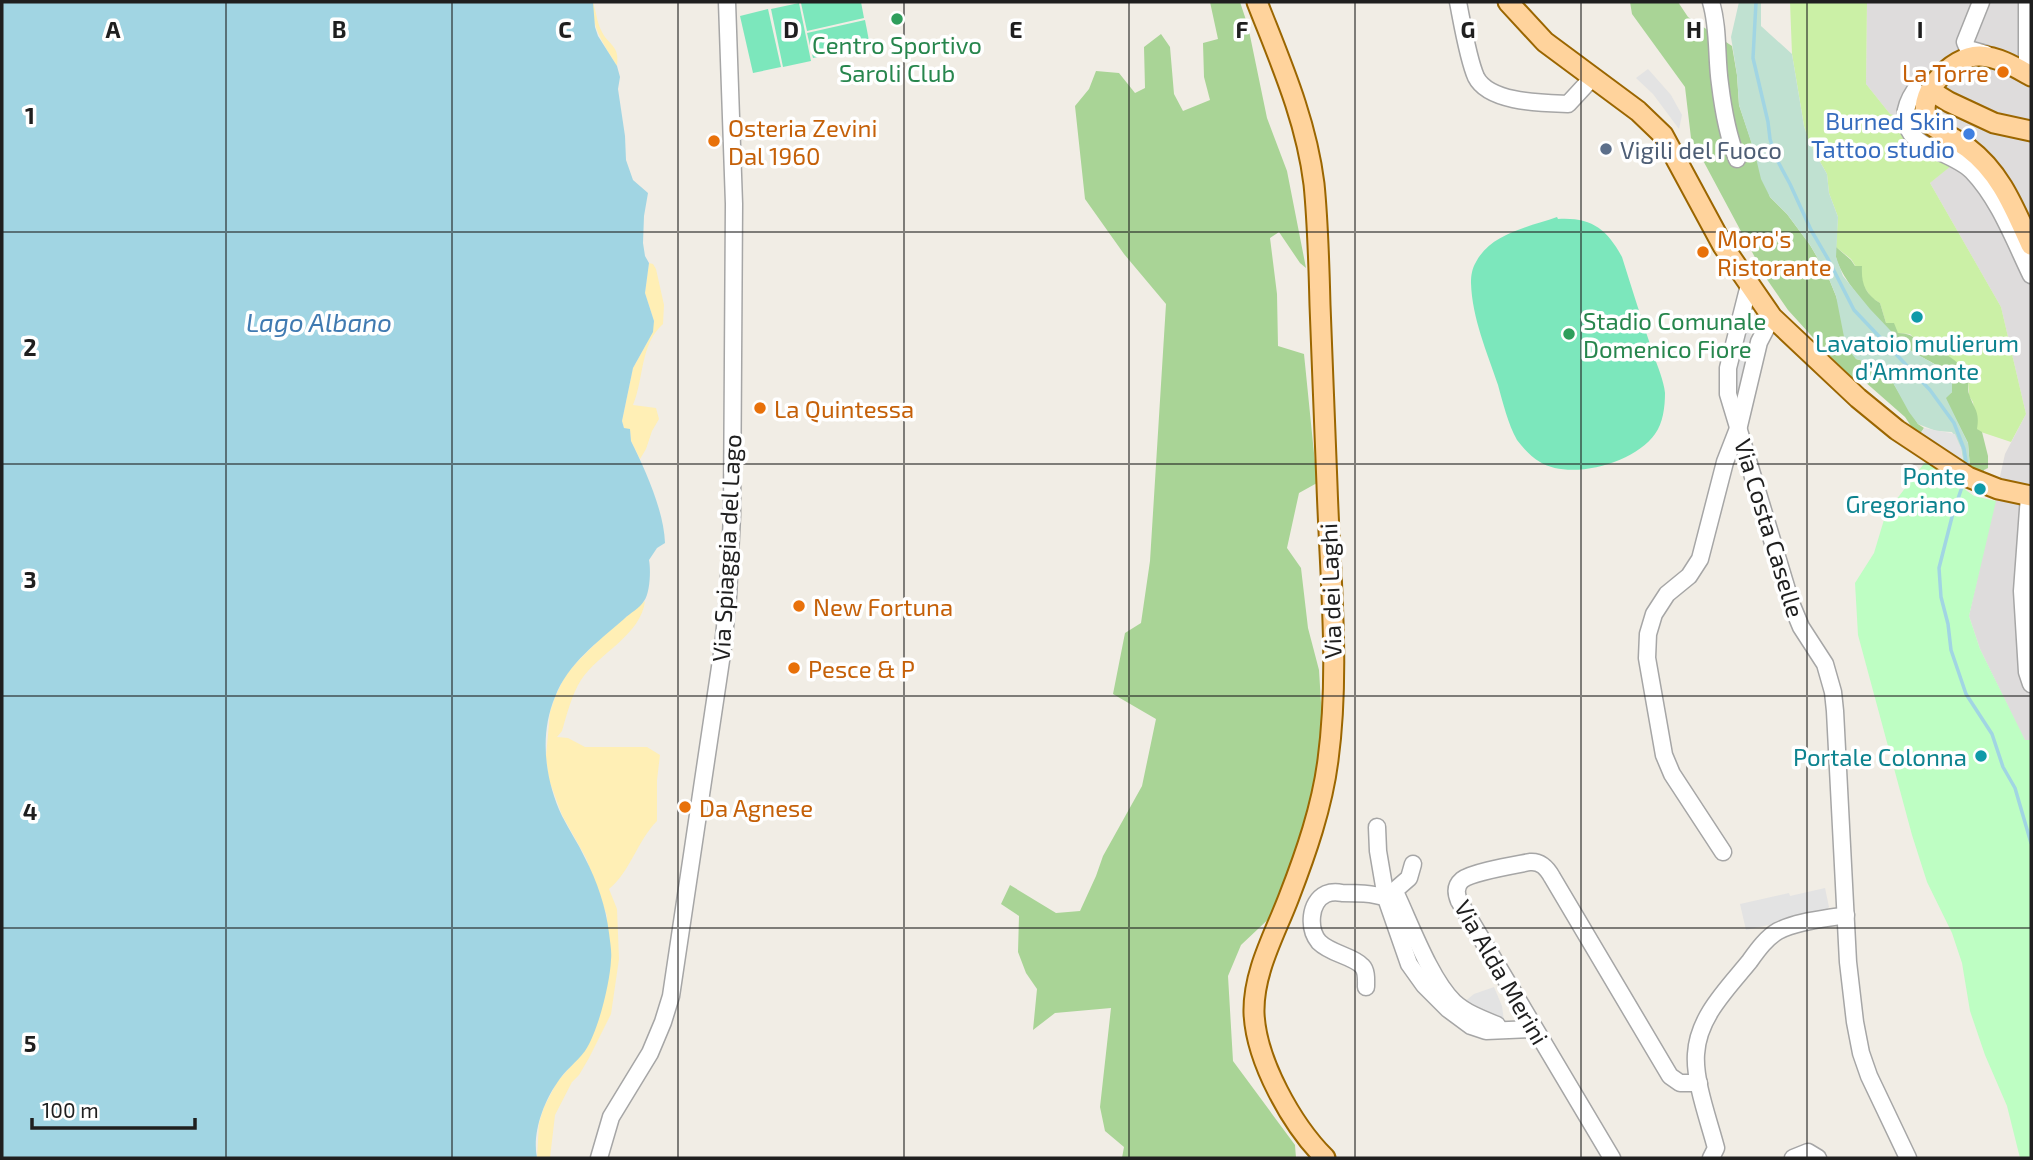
<svg xmlns="http://www.w3.org/2000/svg" width="2033" height="1160" viewBox="0 0 2033 1160" font-family="'Exo 2',sans-serif">
	<style>
		.residential { fill: #dedcdc }
		.grass { fill: #cbf0a6 }
		.forest { fill: #a9d496 }
		.wetland { fill: #c0e1d1 }
		.sand { fill: #ffefb5 }
		.park { fill: #befec3 }
		.pitch { fill: #7ce7bc }
		.parking { fill: #e3e3e3 }
		.water { fill: #a1d5e3 }
		.lines { fill: none; stroke-linecap: round; stroke-linejoin: round }
		.stream { stroke: #a1d5e3; stroke-width: 3.5 }
		.minor-casing { stroke: #a6a6a6; stroke-width: 19 }
		.major-casing { stroke: #9b6600; stroke-width: 23 }
		.minor { stroke: #fff; stroke-width: 16 }
		.major { stroke: #ffd39c; stroke-width: 19 }
		.grid { fill: none; stroke: #1f1f1f; stroke-width: 2; stroke-opacity: 0.55 }
		.leisure-dot { fill: #2e9e5b; stroke: #fff; stroke-width: 2.5 }
		.food-dot { fill: #e8710a; stroke: #fff; stroke-width: 2.5 }
		.shop-dot { fill: #3f7fe0; stroke: #fff; stroke-width: 2.5 }
		.service-dot { fill: #5c6f8a; stroke: #fff; stroke-width: 2.5 }
		.culture-dot { fill: #0f9aa8; stroke: #fff; stroke-width: 2.5 }
		.labels { text-anchor: middle; dominant-baseline: central; stroke-width: 7; stroke-linejoin: round; paint-order: stroke }
		.leisure-label { font-size: 24px; fill: #27864d; stroke: #fff }
		.food-label { font-size: 24px; fill: #c56008; stroke: #fff; text-anchor: start }
		.shop-label { font-size: 24px; fill: #366cbe; stroke: #fff; text-anchor: end }
		.service-label { font-size: 24px; fill: #4e5e75; stroke: #fff; text-anchor: start }
		.culture-label { font-size: 24px; fill: #0d838f; stroke: #fff; text-anchor: end }
		.street-label { font-size: 24px; fill: #1f1f1f; stroke: #fff }
		.water-label { font-size: 26px; font-style: italic; fill: #407ab1; stroke: #fff }
		.grid-label { font-size: 23px; text-anchor: middle; font-weight: bold; fill: #1f1f1f; stroke: #fff; stroke-width: 7; stroke-linejoin: round; paint-order: stroke }
	</style>
	<rect width="100%" height="100%" fill="#f1ede5"/>
	<path class="residential" d="M1867 2H2031V740L2025 741 1980 649 1969 616 2005 454 2026 414 2001 307 1930 183 1956 161 1890 114 1866 84Z"/>
	<path class="grass" d="M1790 2H1867L1866 84 1890 114 1903 118 1907 133 1957 161 1930 183 2001 307 2026 414 2011 442 1978 431 1976 427 1973 402 1969 396 1968 379 1961 367 1941 353H1933L1925 349 1910 334 1898 333 1895 329 1886 323 1880 303 1872 298 1862 284 1861 275 1851 259 1836 247 1838 217 1829 193 1827 174 1810 144 1804 126 1792 54Z"/>
	<g class="forest">
		<path d="M1210 2H1240L1248 26 1267 118 1287 171 1306 268 1300 263 1279 232 1270 238 1277 294 1278 346 1304 354 1317 483 1299 493 1287 548 1301 568 1308 628 1319 670 1322 719 1318 782 1301 841 1276 912 1241 945 1228 976 1233 1061 1295 1145 1296 1158H1122L1124 1147 1105 1131 1100 1107 1111 1008 1055 1013 1033 1030 1037 989 1026 973 1018 952 1019 916 1001 904 1010 885 1056 913 1080 911 1096 876 1103 856 1142 786 1156 719 1113 694 1125 633 1141 623 1150 561 1166 304 1124 254 1085 199 1075 106 1089 89 1096 71 1119 73 1135 93 1145 88 1144 47 1161 34 1170 47 1174 94 1183 111 1210 100 1204 77 1203 43 1218 39Z"/>
		<path d="M1630 2H1678L1688 17 1732 46 1737 75 1739 105 1770 197 1787 214 1810 245 1827 274 1836 296 1856 359 1875 364 1892 381 1918 424 1924 428 1920 434 1913 429 1905 417 1864 381 1853 379 1828 354 1788 310 1766 278 1691 138 1685 87 1632 14Z"/>
		<path d="M1836 247 1851 260 1855 266H1862C1861 283 1865 294 1880 303L1886 323H1894L1898 333C1916 334 1912 339 1925 348 1933 354 1942 350 1950 357 1956 361 1966 370 1968 378 1969 383 1967 389 1969 394 1974 410 1980 410 1977 429L1982 432 1988 456V468L1984 470 1983 473 1970 468 1968 443 1945 398 1952 392C1951 364 1928 364 1909 349 1890 335 1840 280 1836 257 1835 254 1836 250 1836 247Z"/>
	</g>
	<path class="wetland" d="M1739 2H1761V26L1792 54 1804 126 1810 144 1827 174 1829 193 1838 217 1836 257 1843 276 1870 309 1908 349 1943 369 1952 382V392L1946 398 1968 443 1970 468 1964 466 1961 448 1952 432 1936 431 1918 424 1909 412 1892 381 1875 364 1856 359 1846 347 1836 296 1827 274 1810 245 1787 214 1770 197 1761 179 1755 154 1739 105 1737 75 1731 37Z"/>
	<g class="sand">
		<path d="M593 2C596 11 597 22 601 30 608 46 620 44 617 66 604 44 591 28 593 2Z"/>
		<path d="M649 263 653 264 656 269 664 305 663 324C640 344 644 379 633 405L656 408 659 419 652 431 646 449 640 459 631 441 630 430 624 428 622 421 633 368 648 341 654 321 645 293Z"/>
		<path d="M645 601C641 635 599 653 581 680 572 694 567 714 562 731L557 737 568 738 585 747H647L660 755 657 780V821C637 841 631 871 609 889L617 909 619 959 611 1014 589 1058 579 1075 572 1082 555 1115 550 1158H537L539 1123 544 1107 557 1082 585 1050 607 916 586 858 562 815 549 780 546 757 550 712 555 697 565 676 577 662 602 637Z"/>
	</g>
	<path class="park" d="M1926 461 1974 496 1996 501 1969 616 1980 649 2025 740H2031V1158H2020L2007 1106 1985 1055 1970 1011 1962 963 1952 933 1927 882 1912 835 1858 635 1855 583 1874 553 1886 513Z"/>
	<g class="pitch">
		<path d="M804 2H861L864 18 807 31 801 3Z"/>
		<path d="M799 3 811 61 783 67 771 9Z"/>
		<path d="M768 9 781 67 753 73 740 16Z"/>
		<path d="M865 20 870 46 813 58 807 33Z"/>
		<path d="M1557 217 1558 219C1591 217 1607 229 1622 257 1632 289 1642 321 1653 353 1657 365 1664 381 1665 393 1665 407 1663 423 1655 434 1635 463 1570 481 1540 462 1531 457 1523 448 1517 440 1508 424 1503 403 1498 385 1487 352 1472 318 1471 283 1471 275 1472 269 1476 262 1491 233 1529 227 1557 217Z"/>
	</g>
	<g class="parking">
		<path d="M1648 69 1671 95 1682 115 1679 129 1653 94 1636 78Z"/>
		<path d="M1743 320 1752 329 1737 396 1730 391Z"/>
		<path d="M1924 428 1955 434 1961 448 1963 464 1920 434Z"/>
		<path d="M1825 888 1829 907 1823 913 1746 930 1740 904 1789 893 1790 896Z"/>
		<path d="M1494 987 1502 1006 1504 1021 1479 1013 1463 1003 1474 994Z"/>
	</g>
	<path class="water" d="M2 2H593L595 27 598 36 617 66 620 77 618 89 625 136 626 160 633 180 648 193 644 216 643 243 645 256 649 263 645 293 654 321 653 332 633 368 622 421 624 428 630 429 631 441C645 469 664 511 665 543L657 548 649 560C651 570 650 593 644 601 640 608 630 613 624 619 598 642 568 663 555 697 539 735 545 780 562 816 569 830 578 843 585 858 597 881 606 907 609 933 610 942 612 951 611 960 610 983 598 1032 585 1051 577 1062 564 1071 557 1083 543 1103 532 1134 537 1158H2Z"/>
	<g class="lines">
		<g class="stream">
			<path d="M1756 2 1753 58 1768 122 1770 139 1776 158 1790 184 1811 230 1828 259 1854 310 1930 390 1954 423 1964 449 1967 467"/>
			<path d="M1962 487 1953 513 1939 568 1941 597 1948 624 1951 650 1966 694 1992 734 2003 767 2015 788 2031 843"/>
		</g>
		<defs>
			<g id="minor">
				<path d="M1458 2C1462 22 1468 59 1476 77 1489 103 1543 103 1568 104L1592 78"/>
				<path d="M1711 2C1719 29 1716 57 1720 84 1723 109 1728 136 1737 159"/>
				<path d="M1981 2 1965 42 1968 49 1986 54"/>
				<path d="M2027 2V58L2030 75"/>
				<path d="M1915 90C1907 102 1901 116 1909 130 1918 149 1954 153 1972 171 1999 199 2014 240 2031 275"/>
				<path d="M1749 285 1728 368V394L1791 603 1801 627 1825 664 1833 692 1835 711 1848 962 1855 1022 1861 1053 1869 1076 1908 1158"/>
				<path d="M2029 496 2022 591 2027 672 2031 684"/>
				<path d="M1377 827 1378 851 1386 898"/>
				<path d="M1723 852 1672 774 1664 755 1647 658 1648 634 1654 614 1667 594 1689 576 1700 559 1725 462 1739 426 1759 342 1772 317"/>
				<path d="M1397 896C1411 926 1431 980 1454 1002 1466 1013 1482 1019 1497 1025"/>
				<path d="M1386 898 1409 878 1413 864"/>
				<path d="M1366 987C1366 980 1367 971 1362 966 1353 956 1331 954 1319 942 1308 929 1309 902 1326 894 1331 892 1337 892 1342 893 1357 893 1372 893 1386 898L1409 964 1424 985 1448 1009 1471 1026 1486 1031 1534 1029"/>
				<path d="M599 1158 611 1117 650 1053 663 1022 671 996 723 647 728 597 732 515 734 204 727 2"/>
				<path d="M1612 1158 1459 901C1456 894 1455 886 1462 880 1472 872 1515 865 1530 862 1541 861 1547 868 1552 877L1670 1076 1680 1083H1699"/>
				<path d="M1711 1158 1716 1148C1709 1121 1694 1081 1696 1054 1698 1017 1727 989 1749 962 1757 951 1766 938 1778 931 1798 921 1825 919 1846 915"/>
				<path d="M1793 1158 1808 1152 1818 1158"/>
			</g>
			<g id="major">
				<path d="M1257 2C1280 61 1306 119 1314 184 1318 224 1319 265 1320 305 1322 365 1325 425 1327 485 1330 576 1340 670 1328 760 1322 807 1306 853 1289 897 1275 934 1253 972 1254 1013 1256 1061 1292 1125 1325 1158"/>
				<path d="M1508 2 1545 42 1638 111 1663 135 1723 246 1772 317 1858 398 1897 430 1968 477 1998 489 2031 496"/>
				<path d="M2031 76C2015 67 1999 57 1980 56 1952 55 1911 98 1930 124 1942 133 1956 139 1968 148 2001 173 2014 208 2031 245"/>
				<path d="M1931 91 1949 102 1994 123 2031 131"/>
			</g>
		</defs>
		<use href="#minor" class="minor-casing"/>
		<use href="#major" class="major-casing"/>
		<use href="#minor" class="minor"/>
		<use href="#major" class="major"/>
	</g>
	<path class="grid" d="M226 2V1158M452 2V1158M678 2V1158M904 2V1158M1129 2V1158M1355 2V1158M1581 2V1158M1807 2V1158M2 232H2031M2 464H2031M2 696H2031M2 928H2031"/>
	<g class="leisure-dot">
		<circle cx="897" cy="19" r="7"/>
		<circle cx="1569" cy="334" r="7"/>
	</g>
	<g class="food-dot">
		<circle cx="2003" cy="72" r="7"/>
		<circle cx="714" cy="141" r="7"/>
		<circle cx="1703" cy="252" r="7"/>
		<circle cx="760" cy="408" r="7"/>
		<circle cx="799" cy="606" r="7"/>
		<circle cx="794" cy="668" r="7"/>
		<circle cx="685" cy="807" r="7"/>
	</g>
	<circle class="shop-dot" cx="1969" cy="134" r="7"/>
	<circle class="service-dot" cx="1606" cy="149" r="7"/>
	<g class="culture-dot">
		<circle cx="1917" cy="317" r="7"/>
		<circle cx="1980" cy="489" r="7"/>
		<circle cx="1981" cy="756" r="7"/>
	</g>
	<g class="labels">
		<g class="leisure-label">
			<text x="897" y="44">Centro Sportivo<tspan x="897" dy="28">Saroli Club</tspan></text>
			<text x="1583" y="320" text-anchor="start">Stadio Comunale<tspan x="1583" dy="28">Domenico Fiore</tspan></text>
		</g>
		<g class="food-label">
			<text x="1989" y="72" text-anchor="end">La Torre</text>
			<text x="728" y="127">Osteria Zevini<tspan x="728" dy="28">Dal 1960</tspan></text>
			<text x="1717" y="238">Moro's<tspan x="1717" dy="28">Ristorante</tspan></text>
			<text x="774" y="408">La Quintessa</text>
			<text x="813" y="606">New Fortuna</text>
			<text x="808" y="668">Pesce &amp; P</text>
			<text x="699" y="807">Da Agnese</text>
		</g>
		<g class="shop-label">
			<text x="1955" y="120">Burned Skin<tspan x="1955" dy="28">Tattoo studio</tspan></text>
		</g>
		<g class="service-label">
			<text x="1620" y="149">Vigili del Fuoco</text>
		</g>
		<g class="culture-label">
			<text x="1917" y="342" text-anchor="middle">Lavatoio mulierum<tspan x="1917" dy="28">d’Ammonte</tspan></text>
			<text x="1966" y="475">Ponte<tspan x="1966" dy="28">Gregoriano</tspan></text>
			<text x="1967" y="756">Portale Colonna</text>
		</g>
		<g class="street-label">
			<text transform="translate(1770 528) rotate(73)">Via Costa Caselle</text>
			<text transform="translate(726 548) rotate(-87)">Via Spiaggia del Lago</text>
			<text transform="translate(1330 591) rotate(-92)">Via dei Laghi</text>
			<text transform="translate(1502 972) rotate(60)">Via Alda Merini</text>
		</g>
		<g class="water-label">
			<text x="319" y="321">Lago Albano</text>
		</g>
	</g>
	<g class="grid-label">
		<text x="113" y="38">A</text>
		<text x="339" y="38">B</text>
		<text x="565" y="38">C</text>
		<text x="791" y="38">D</text>
		<text x="1016" y="38">E</text>
		<text x="1242" y="38">F</text>
		<text x="1468" y="38">G</text>
		<text x="1694" y="38">H</text>
		<text x="1920" y="38">I</text>
		<text x="30" y="124">1</text>
		<text x="30" y="356">2</text>
		<text x="30" y="588">3</text>
		<text x="30" y="820">4</text>
		<text x="30" y="1052">5</text>
	</g>
	<rect width="2033" height="1160" fill="none" stroke="#1f1f1f" stroke-width="7"/>
	<path d="M32 1118v10h163v-10" fill="none" stroke="#1f1f1f" stroke-width="3.5"/>
	<text x="42" y="1118" font-size="21" fill="#1f1f1f" stroke="#ffffff" stroke-width="5" paint-order="stroke">100 m</text>
</svg>
